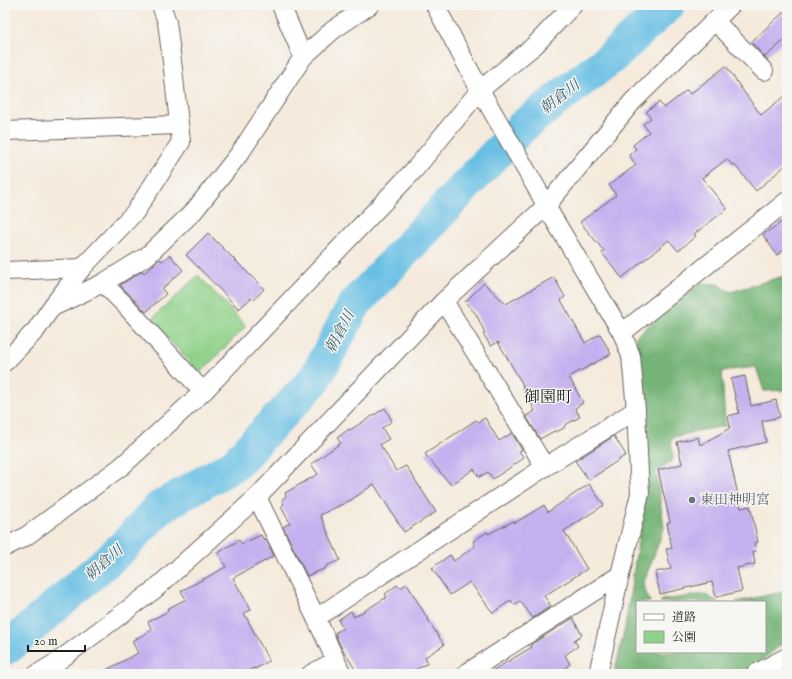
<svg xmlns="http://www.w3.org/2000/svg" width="792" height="679" viewBox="0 0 792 679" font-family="'IM FELL English','Noto Serif JP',serif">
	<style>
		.green { fill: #90d28a; stroke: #567753 }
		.forest { fill: #74b476; stroke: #486849 }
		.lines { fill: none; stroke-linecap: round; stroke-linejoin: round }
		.river { stroke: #67bfe4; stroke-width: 34 }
		.building { fill: #c4b0ef }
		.minor-casing { stroke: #68645f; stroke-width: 20 }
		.minor { stroke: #fff; stroke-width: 18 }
		.worship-dot { fill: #6b7280; stroke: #f6f6f2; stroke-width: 1.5 }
		.labels { text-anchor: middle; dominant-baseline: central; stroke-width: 3; stroke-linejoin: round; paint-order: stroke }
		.worship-label { font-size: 14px; fill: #5b616d; stroke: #f6f6f2; text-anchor: start }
		.water-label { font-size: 15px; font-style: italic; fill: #3a5d6c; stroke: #f6f6f2 }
		.quarter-label { font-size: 16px; fill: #1c1c1c; stroke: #f6f6f2 }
	</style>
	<rect width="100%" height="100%" fill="#f6f6f2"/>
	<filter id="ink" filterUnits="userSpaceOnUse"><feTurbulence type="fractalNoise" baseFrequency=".025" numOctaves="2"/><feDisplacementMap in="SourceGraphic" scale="8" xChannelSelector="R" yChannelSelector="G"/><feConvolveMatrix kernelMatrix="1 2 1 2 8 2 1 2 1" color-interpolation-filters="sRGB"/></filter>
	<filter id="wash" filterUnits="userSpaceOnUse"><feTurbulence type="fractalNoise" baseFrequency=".012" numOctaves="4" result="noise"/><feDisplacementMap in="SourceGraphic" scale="16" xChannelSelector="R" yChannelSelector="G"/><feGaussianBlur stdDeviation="0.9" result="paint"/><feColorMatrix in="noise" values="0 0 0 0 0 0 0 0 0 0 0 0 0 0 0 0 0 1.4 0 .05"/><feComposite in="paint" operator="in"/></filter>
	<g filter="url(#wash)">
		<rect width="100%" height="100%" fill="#f5eadb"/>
		<path class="green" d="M198 275 246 326 200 373 151 320Z"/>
		<g class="forest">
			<path d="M787 275V390L764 391 756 367 722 371 725 426 701 430 671 438 673 460 656 471 664 528 643 585 650 602H637V652H765V602H736L787 591V640L756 665 737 674H614L625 628 646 490V468L636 336 700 283 717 284 731 292Z"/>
			<path d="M704 594 718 602H660L663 600Z"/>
		</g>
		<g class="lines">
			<path class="river" d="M5 648 11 645 123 547 160 507 234 465 315 379 354 305 488 162 524 125 612 57 668 5"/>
		</g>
		<g id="blocks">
			<g class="building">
				<path d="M787 9V38L765 57 751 42Z"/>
				<path d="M726 66 741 88 761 115 787 94V164L756 191 734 164 732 165 727 159 702 178 727 209 694 234 696 236 678 251 669 240 622 278 602 253 604 251 580 222 616 195 609 185 636 165 629 155 636 149 633 145 649 132 643 124 651 118 646 112 659 102 664 108 687 90 690 94Z"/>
				<path d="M787 218V248L777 255 763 235Z"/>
				<path d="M208 233 264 289 254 300 251 298 239 309 186 255Z"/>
				<path d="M170 255 183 270 162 289 166 294 146 312 120 285 142 271 144 273 160 259 162 261Z"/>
				<path d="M554 277 565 297 561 300 585 343 600 334 611 354 569 377 583 403 575 408 580 417 565 425 564 428 556 432 554 431 540 439 526 416 535 411 522 385H523L498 342 491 346 483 334 485 333 476 314 465 302 484 283 506 304Z"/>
				<path d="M745 376 751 406 776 400 780 417 762 421 766 442 728 451 741 508 750 506 758 542 754 543 756 551 753 552 755 564 737 568 742 591 716 597 712 582 660 594 655 572 671 569 666 549 672 548 667 523 670 522 658 470 682 464 677 442 698 437 700 445 730 428 728 416 739 413 731 379Z"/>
				<path d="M385 408 392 421 382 428 389 439 380 444 396 471 406 466 436 512 404 532 374 484 351 500 320 515 340 560 326 566V568L307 576 283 527 290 523 281 507 284 504 282 500 286 496 285 493 318 474 311 464 341 443 337 438 349 429 350 430Z"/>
				<path d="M485 418 499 441 512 433 522 450 519 451 524 458 493 479 488 472 479 477 474 469 451 485 425 454 476 420 478 422Z"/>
				<path d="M614 436 626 455 589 480 575 461Z"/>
				<path d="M589 484 604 505 564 531 587 569 544 596 551 606 533 618 520 601 514 605 511 600 493 613 470 582 450 595 432 568 450 555 454 561 475 546 473 541 487 532 488 534 514 521 515 523 544 505 548 512Z"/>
				<path d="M261 535 264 540 266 539 274 556 233 578 251 610 244 613 269 661 255 669 254 668 242 674H99L138 653 132 641 152 630 148 622 168 611 167 609 186 599 181 591 226 567 218 553 239 540 242 544Z"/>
				<path d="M407 584 433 628 444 645 425 657 428 663 408 674H358L340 645 335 633 343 628 338 620 351 611 354 617 387 597 385 594 397 585 400 588Z"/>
				<path d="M573 618 582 635 574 640 578 646 565 655 570 664 565 668 569 674H487L532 647 530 645Z"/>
			</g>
		</g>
	</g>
	<g filter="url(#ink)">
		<use href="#blocks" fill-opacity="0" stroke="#68645f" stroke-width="1"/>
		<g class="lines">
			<defs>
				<g id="minor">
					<path d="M435 5 480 90 540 194 546 206 622 333"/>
					<path d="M715 21 764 71"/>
					<path d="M303 57 333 30 370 5"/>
					<path d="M5 131 178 125"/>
					<path d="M5 271 82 268"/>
					<path d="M103 283 127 307 196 384 205 390"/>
					<path d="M444 301 545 467"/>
					<path d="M53 307 103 283 147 256 194 211 240 153 303 57 281 5"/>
					<path d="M5 362 36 330 51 308 82 268 135 212 181 142 173 69 167 22 161 5"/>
					<path d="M257 497 316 618 342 674"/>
					<path d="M5 547 25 537 122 466 205 390 415 169 480 90 535 45 573 5"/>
					<path d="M316 618 545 467 636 410 631 356 622 333 787 201"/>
					<path d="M37 674 57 662 154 590 257 497 444 301 546 206 633 101 731 5"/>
					<path d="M311 674 335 661"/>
					<path d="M465 674 620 575"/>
					<path d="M598 674 620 575 640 494 636 410"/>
					<path d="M755 674 787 657"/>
				</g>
			</defs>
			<use href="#minor" class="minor-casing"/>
			<use href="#minor" class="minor"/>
		</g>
	</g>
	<circle class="worship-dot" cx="692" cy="500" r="4"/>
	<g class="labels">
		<g class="worship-label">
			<text x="700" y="500">東田神明宮</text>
		</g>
		<g class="water-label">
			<text transform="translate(560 97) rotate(-38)">朝倉川</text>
			<text transform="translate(340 332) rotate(-62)">朝倉川</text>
			<text transform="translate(104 563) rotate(-41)">朝倉川</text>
		</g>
		<g class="quarter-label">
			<text x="548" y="398">御園町</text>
		</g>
	</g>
	<rect width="792" height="679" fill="none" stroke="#f6f6f2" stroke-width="20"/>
	<rect x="636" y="601" width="130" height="52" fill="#f6f6f2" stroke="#9f9f9c"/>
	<rect x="644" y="614" width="20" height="6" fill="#ffffff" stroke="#9f9f9c"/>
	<text x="672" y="621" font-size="12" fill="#1c1c1c">道路</text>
	<rect x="644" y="631" width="20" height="12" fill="#90d28a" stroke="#9f9f9c"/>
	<text x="672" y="641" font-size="12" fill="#1c1c1c">公園</text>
	<path d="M28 645v6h57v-6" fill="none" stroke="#1c1c1c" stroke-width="2"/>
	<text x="34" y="645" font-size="12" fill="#1c1c1c" stroke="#f6f6f2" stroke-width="3" paint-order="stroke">20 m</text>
</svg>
